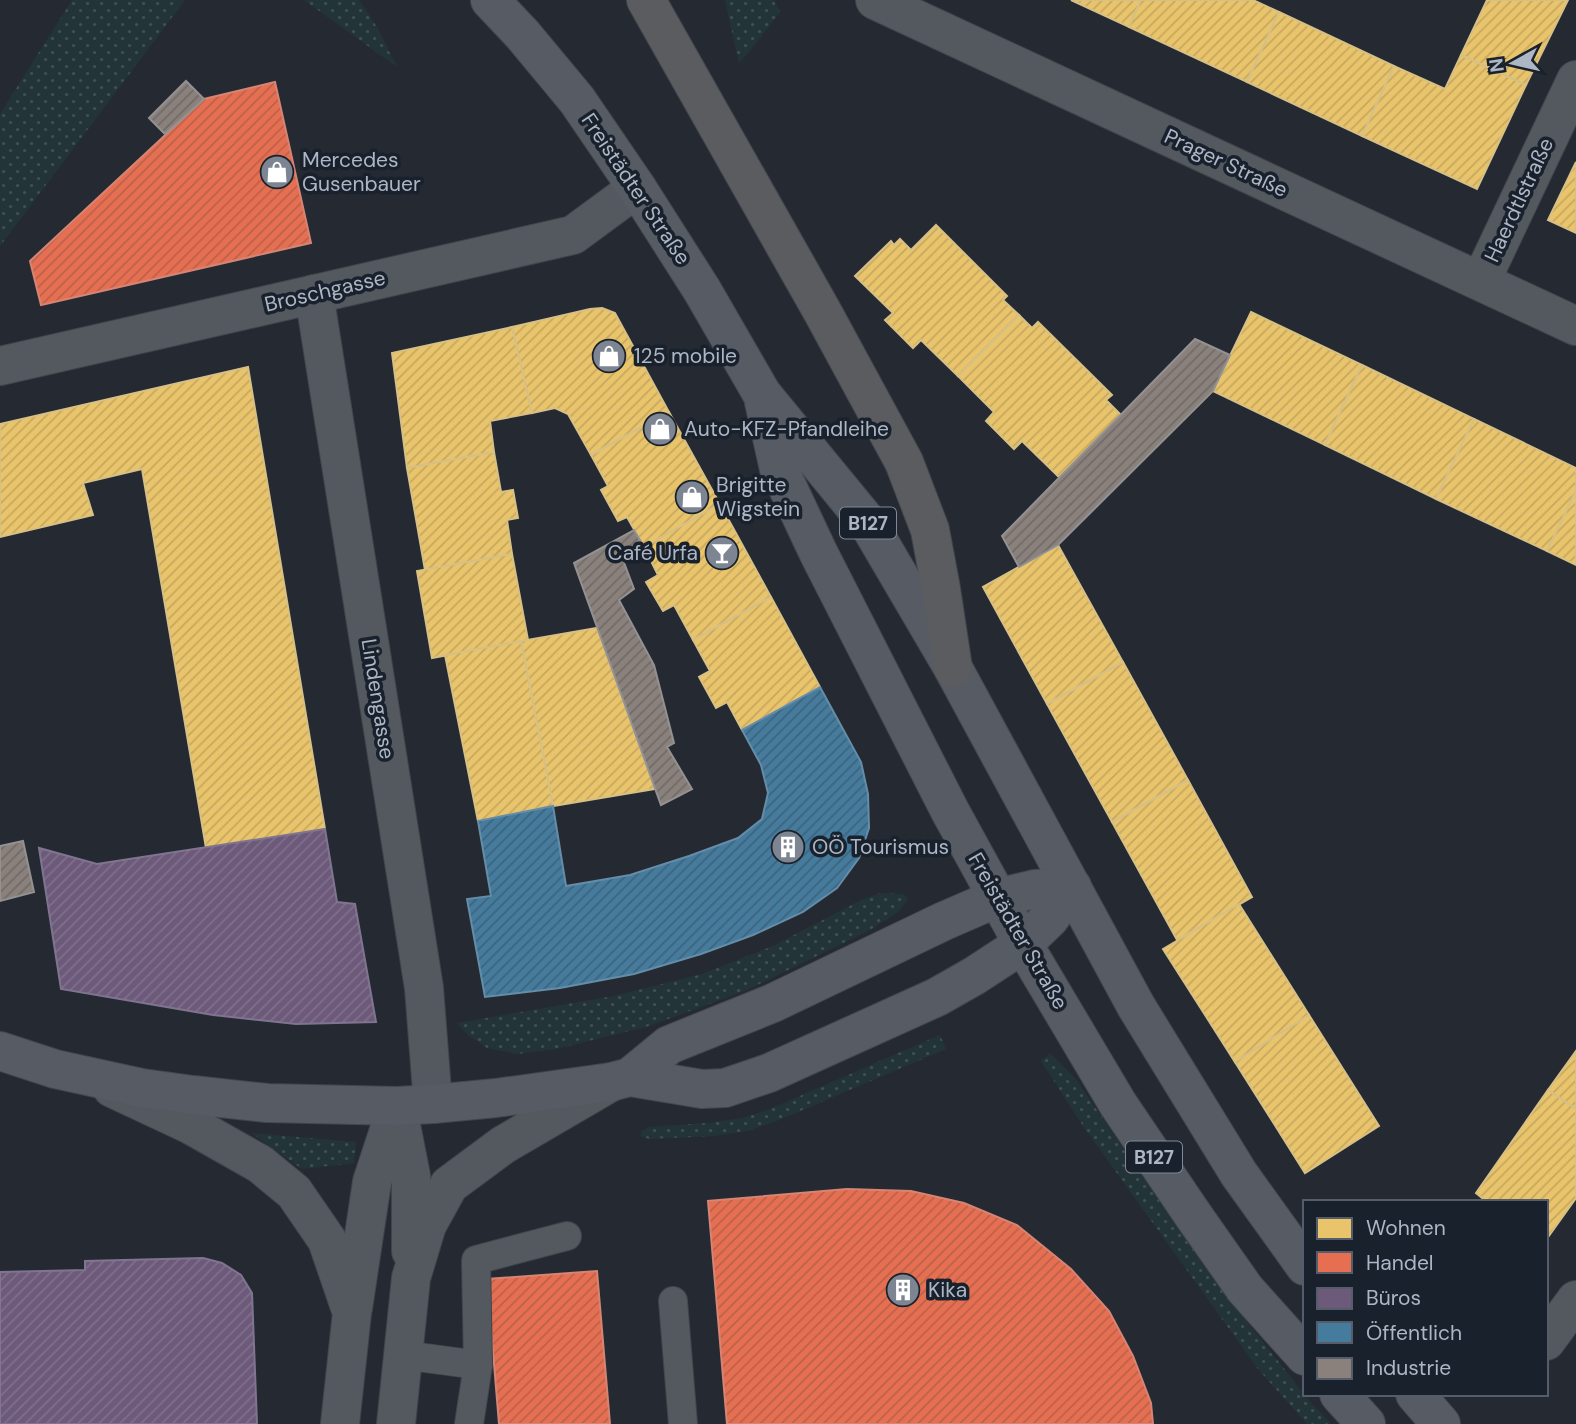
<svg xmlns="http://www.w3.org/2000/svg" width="1576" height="1424" viewBox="0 0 1576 1424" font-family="'DM Sans',sans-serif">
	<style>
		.grass { fill: url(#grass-dots) }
		.homes { fill: url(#homes-hatch); stroke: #d7c085; stroke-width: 2 }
		.shops { fill: url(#shops-hatch); stroke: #d68474; stroke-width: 2 }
		.offices { fill: url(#offices-hatch); stroke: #807590; stroke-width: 2 }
		.public { fill: url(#public-hatch); stroke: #648da9; stroke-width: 2 }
		.industry { fill: url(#industry-hatch); stroke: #949192; stroke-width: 2 }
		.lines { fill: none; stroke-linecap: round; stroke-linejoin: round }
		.lane-casing { stroke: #41454b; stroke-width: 30 }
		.street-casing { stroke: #41454b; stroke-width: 40 }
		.primary-casing { stroke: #42474f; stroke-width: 40 }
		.highway-casing { stroke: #41464e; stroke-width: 40 }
		.lane { stroke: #545960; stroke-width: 28 }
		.street { stroke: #545960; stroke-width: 38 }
		.primary { stroke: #575b63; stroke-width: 38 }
		.highway { stroke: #5a5c60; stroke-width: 38 }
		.labels { text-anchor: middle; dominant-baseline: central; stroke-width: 7; stroke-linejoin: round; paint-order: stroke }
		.shield { fill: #19212c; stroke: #818997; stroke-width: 2 }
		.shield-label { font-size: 19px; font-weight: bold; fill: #adb6c5 }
		.poi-label { font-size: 21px; fill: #adb6c5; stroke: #19212c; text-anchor: start }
		.street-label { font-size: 21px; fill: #adb6c5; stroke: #19212c }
	</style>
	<defs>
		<pattern id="grass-dots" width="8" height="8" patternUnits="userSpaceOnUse" patternTransform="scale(1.75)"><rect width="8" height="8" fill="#223437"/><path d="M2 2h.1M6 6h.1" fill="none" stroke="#3f4f52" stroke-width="1.8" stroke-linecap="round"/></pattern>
		<pattern id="homes-hatch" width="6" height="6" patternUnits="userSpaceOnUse" patternTransform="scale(1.75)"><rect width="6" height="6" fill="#e9c46a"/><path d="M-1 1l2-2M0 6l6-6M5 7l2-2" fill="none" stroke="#c5a861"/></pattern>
		<pattern id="shops-hatch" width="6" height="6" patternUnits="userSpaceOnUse" patternTransform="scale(1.75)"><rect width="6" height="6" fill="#e76f51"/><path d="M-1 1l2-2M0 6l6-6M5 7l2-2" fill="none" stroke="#ba614c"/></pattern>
		<pattern id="offices-hatch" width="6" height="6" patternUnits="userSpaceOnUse" patternTransform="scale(1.75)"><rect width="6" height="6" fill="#6d597a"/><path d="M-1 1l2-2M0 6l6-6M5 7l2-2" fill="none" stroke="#7f6f8b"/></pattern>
		<pattern id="public-hatch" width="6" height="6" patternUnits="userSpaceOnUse" patternTransform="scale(1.75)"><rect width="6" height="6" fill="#457b9d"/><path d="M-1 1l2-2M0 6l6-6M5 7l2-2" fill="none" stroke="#3f637b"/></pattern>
		<pattern id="industry-hatch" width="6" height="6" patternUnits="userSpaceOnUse" patternTransform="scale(1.75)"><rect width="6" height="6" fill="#8a817c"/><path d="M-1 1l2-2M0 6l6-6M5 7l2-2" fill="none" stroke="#706b68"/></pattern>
	</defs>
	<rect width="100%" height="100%" fill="#252a32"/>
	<g class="grass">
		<path d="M72 0H185L0 246V114Z"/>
		<path d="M304 0H359L377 27 397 67Z"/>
		<path d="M725 0H774L780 12 750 51 739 63Z"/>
		<path d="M881 893 903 894 908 899 898 912 870 930 745 991 646 1027 556 1049 517 1054 487 1048 468 1035 457 1023 614 996 702 974 773 946 863 899Z"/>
		<path d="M940 1035 946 1049 779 1120 748 1131 714 1136 649 1139 640 1136 642 1131 649 1127 706 1123 743 1118 770 1109Z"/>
		<path d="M1050 1053 1075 1078 1184 1237 1245 1319 1307 1398 1331 1424H1307L1258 1369 1083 1126 1041 1061Z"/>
		<path d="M251 1133 356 1142 354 1163 302 1169Z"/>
	</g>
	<g class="homes">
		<path d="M1071 0H1141L1129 27Z"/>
		<path d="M1141 0H1253L1279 12 1247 82 1129 27Z"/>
		<path d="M1487 0H1568L1526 85 1461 55Z"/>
		<path d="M1279 12 1394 66 1362 136 1247 82Z"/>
		<path d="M1461 55 1526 85 1477 189 1362 136 1394 66 1445 89Z"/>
		<path d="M1576 162V233L1548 220Z"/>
		<path d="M936 225 1007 296 1003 300 1019 315 958 376 921 340 913 348 885 320 893 313 855 276 891 241 894 245 900 239 911 250Z"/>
		<path d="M602 308 615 313 669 412 591 455 568 414 555 408 532 413 512 327 590 309Z"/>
		<path d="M1251 312 1362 365 1325 445 1213 391Z"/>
		<path d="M1019 315 1032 328 1038 322 1112 395 1106 400 1121 415 1060 478 1022 441 1014 449 986 421 994 412 958 376Z"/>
		<path d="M512 327 532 413 490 421 494 452 407 468 392 353Z"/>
		<path d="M1362 365 1474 419 1436 499 1325 445Z"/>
		<path d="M248 367 325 829 206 848 142 469 83 483 93 515 0 537V424Z"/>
		<path d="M669 412 720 504 644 547 627 517 618 521 601 490 608 486 591 455Z"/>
		<path d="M1474 419 1576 468V491L1547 551 1436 499Z"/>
		<path d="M494 452 501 492 513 490 518 518 507 520 512 554 425 570 407 468Z"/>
		<path d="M1576 491V565L1547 551Z"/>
		<path d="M720 504 771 597 693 640 674 605 663 611 646 582 658 575 644 547Z"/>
		<path d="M1058 545 1123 662 1047 704 983 587Z"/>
		<path d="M512 554 528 640 432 658 417 571Z"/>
		<path d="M771 597 820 687 742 730 727 702 716 708 699 677 710 671 693 640Z"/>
		<path d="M597 628 655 789 553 806 521 641Z"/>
		<path d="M521 641 553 806 478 821 445 655Z"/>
		<path d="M1123 662 1188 780 1112 822 1047 704Z"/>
		<path d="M1188 780 1252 897 1177 940 1112 822Z"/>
		<path d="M1239 904 1309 1015 1235 1062 1163 949Z"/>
		<path d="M1309 1015 1379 1126 1305 1173 1235 1062Z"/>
		<path d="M1576 1051V1109L1548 1090Z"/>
		<path d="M1548 1090 1576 1109V1198L1546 1240V1202H1487L1476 1193Z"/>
	</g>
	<g class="shops">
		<path d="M275 82 311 243 41 305 30 261 204 99Z"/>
		<path d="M847 1189 911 1191 964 1203 1017 1225 1071 1269 1109 1311 1133 1356 1151 1403 1153 1424H727L708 1201Z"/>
		<path d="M597 1271 610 1424H499L487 1279Z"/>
	</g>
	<g class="offices">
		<path d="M325 829 337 902 355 904 376 1022 296 1024 213 1015 61 989 39 848 97 864Z"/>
		<path d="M203 1258 222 1263 241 1275 252 1293 257 1424H0V1272L85 1270V1261Z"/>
	</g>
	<path class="public" d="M820 687 861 762 868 794 869 828 859 858 837 888 803 912 753 935 701 954 634 974 560 988 485 997 467 899 491 896 478 821 553 806 566 886 630 875 689 856 738 838 762 819 768 793 761 765 742 730Z"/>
	<g class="industry">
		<path d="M186 81 204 99 165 134 149 118Z"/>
		<path d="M1195 339 1230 355 1213 391 1058 545 1019 567 1002 536Z"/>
		<path d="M634 530 644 547 623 560 634 589 619 600 654 665 674 743 667 747 692 789 661 805 574 563Z"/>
		<path d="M23 841 34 892 0 901V846Z"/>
	</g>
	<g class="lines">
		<defs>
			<g id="lane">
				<path d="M673 1301 683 1424"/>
				<path d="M403 1355 478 1365 476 1260 567 1236"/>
				<path d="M469 1424 478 1365"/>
			</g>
			<g id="street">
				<path d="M875 0 1576 326"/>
				<path d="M1481 281 1576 80"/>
				<path d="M314 294 424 988 433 1104"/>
				<path d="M0 366 573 235 637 188"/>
				<path d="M112 1088 191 1125 260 1164 294 1192 327 1240 352 1313 340 1424"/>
				<path d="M398 1110 411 1176V1251"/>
				<path d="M353 1308 372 1182 397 1106"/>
				<path d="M1546 1341 1576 1300"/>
				<path d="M396 1424 411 1278 427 1225 449 1185 503 1145 611 1082"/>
			</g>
			<g id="primary">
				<path d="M490 0 523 35 577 100 637 188 702 290 762 394 868 523 953 668 1136 1006 1239 1174 1305 1266"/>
				<path d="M764 402 779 469 818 552 950 811 1023 944 1118 1104 1193 1215 1245 1289 1305 1356"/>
				<path d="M0 1051 55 1069 142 1088 193 1095 267 1103 397 1106 433 1104 496 1098 611 1082 630 1077 702 1089 725 1088 769 1073 937 997 974 976 1023 944 1050 918 1072 887"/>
				<path d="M630 1077 669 1045 773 1003 944 921 997 898 1035 889 1072 887"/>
				<path d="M1339 1394 1366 1424"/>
				<path d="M1415 1394 1441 1424"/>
			</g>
			<path id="highway" d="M646 0 822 311 904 462 930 530 941 589 953 668"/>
		</defs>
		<use href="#lane" class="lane-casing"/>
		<use href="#street" class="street-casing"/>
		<use href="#primary" class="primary-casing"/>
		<use href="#highway" class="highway-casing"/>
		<use href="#lane" class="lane"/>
		<use href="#street" class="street"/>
		<use href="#primary" class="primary"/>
		<use href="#highway" class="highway"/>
	</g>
	<defs>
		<symbol id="shop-disc" viewBox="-11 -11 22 22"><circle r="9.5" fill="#7d8592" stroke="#19212c"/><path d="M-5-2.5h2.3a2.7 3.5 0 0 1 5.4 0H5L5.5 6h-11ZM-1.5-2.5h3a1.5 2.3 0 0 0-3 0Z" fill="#fff"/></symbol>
		<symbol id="bar-disc" viewBox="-11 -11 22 22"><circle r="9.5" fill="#7d8592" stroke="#19212c"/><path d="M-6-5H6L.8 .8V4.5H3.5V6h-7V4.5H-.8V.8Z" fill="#fff"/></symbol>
		<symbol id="building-disc" viewBox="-11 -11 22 22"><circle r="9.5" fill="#7d8592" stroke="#19212c"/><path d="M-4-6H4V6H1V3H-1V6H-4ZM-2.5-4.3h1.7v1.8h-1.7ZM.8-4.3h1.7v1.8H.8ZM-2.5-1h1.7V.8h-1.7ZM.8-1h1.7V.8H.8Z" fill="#fff"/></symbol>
	</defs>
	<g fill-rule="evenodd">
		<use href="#shop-disc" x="258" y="153" width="38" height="38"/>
		<use href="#shop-disc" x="590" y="337" width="38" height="38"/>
		<use href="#shop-disc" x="641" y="410" width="38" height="38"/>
		<use href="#shop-disc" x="673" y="478" width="38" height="38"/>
		<use href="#bar-disc" x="703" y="534" width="38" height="38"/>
		<use href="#building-disc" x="769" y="828" width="38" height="38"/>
		<use href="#building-disc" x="884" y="1271" width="38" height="38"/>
	</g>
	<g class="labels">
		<g class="shield">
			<rect x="840" y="507.5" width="56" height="31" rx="5"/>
			<rect x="1126" y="1141.5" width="56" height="31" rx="5"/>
		</g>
		<g class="shield-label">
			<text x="868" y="523">B127</text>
			<text x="1154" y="1157">B127</text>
		</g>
		<g class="poi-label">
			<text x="302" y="160">Mercedes<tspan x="302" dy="24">Gusenbauer</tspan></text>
			<text x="634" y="356">125 mobile</text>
			<text x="684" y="429">Auto-KFZ-Pfandleihe</text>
			<text x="716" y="485">Brigitte<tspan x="716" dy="24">Wigstein</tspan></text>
			<text x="698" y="553" text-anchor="end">Café Urfa</text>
			<text x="812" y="847">OÖ Tourismus</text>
			<text x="928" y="1290">Kika</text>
		</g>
		<g class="street-label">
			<text transform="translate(1226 163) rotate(25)">Prager Straße</text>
			<text transform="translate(636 189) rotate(56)">Freistädter Straße</text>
			<text transform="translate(1519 200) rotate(-65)">Haerdtlstraße</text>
			<text transform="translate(325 291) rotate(-13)">Broschgasse</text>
			<text transform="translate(378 699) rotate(81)">Lindengasse</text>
			<text transform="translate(1018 931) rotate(60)">Freistädter Straße</text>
		</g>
	</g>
	<rect x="1303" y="1200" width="245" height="196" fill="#19212c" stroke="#545d69" stroke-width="2"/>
	<rect x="1317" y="1218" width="35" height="21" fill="#e9c46a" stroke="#545d69" stroke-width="2"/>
	<text x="1366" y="1235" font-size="21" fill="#adb6c5">Wohnen</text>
	<rect x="1317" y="1252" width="35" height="21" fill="#e76f51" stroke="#545d69" stroke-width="2"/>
	<text x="1366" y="1270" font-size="21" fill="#adb6c5">Handel</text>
	<rect x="1317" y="1288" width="35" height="21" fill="#6d597a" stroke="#545d69" stroke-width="2"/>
	<text x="1366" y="1305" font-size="21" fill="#adb6c5">Büros</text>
	<rect x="1317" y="1322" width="35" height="21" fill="#457b9d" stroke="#545d69" stroke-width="2"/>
	<text x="1366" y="1340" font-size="21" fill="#adb6c5">Öffentlich</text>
	<rect x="1317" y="1358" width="35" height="21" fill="#8a817c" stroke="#545d69" stroke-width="2"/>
	<text x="1366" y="1375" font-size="21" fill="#adb6c5">Industrie</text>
	<g transform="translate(1513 63) rotate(262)" stroke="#19212c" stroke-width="5" paint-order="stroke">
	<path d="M0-5L12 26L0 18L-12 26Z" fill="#adb6c5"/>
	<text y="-10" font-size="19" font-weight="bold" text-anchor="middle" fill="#adb6c5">N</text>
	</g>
</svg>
